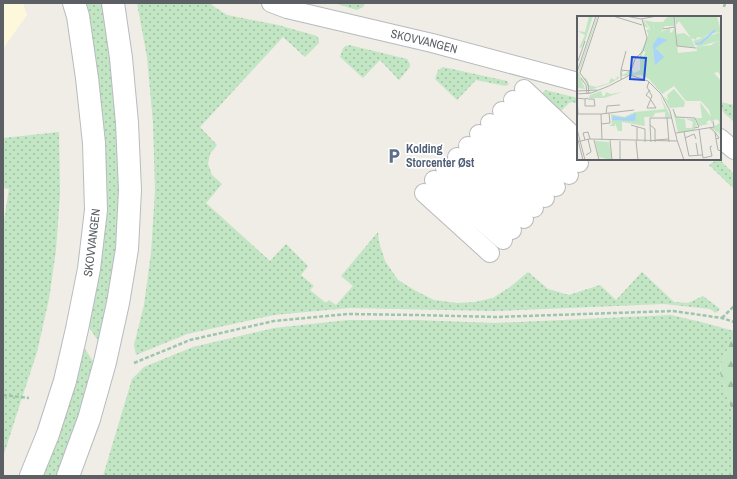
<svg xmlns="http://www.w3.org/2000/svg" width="737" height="479" viewBox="0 0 737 479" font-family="'Archivo Narrow',sans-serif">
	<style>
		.commercial { fill: #fdf7db }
		.grass { fill: url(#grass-dots) }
		.forest { fill: url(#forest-firs) }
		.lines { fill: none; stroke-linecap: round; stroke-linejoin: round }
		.lane-casing { stroke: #b7babe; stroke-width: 20 }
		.secondary-casing { stroke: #b8bbc0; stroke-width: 24 }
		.path { stroke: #9bc6aa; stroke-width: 2.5; stroke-dasharray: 4 2; stroke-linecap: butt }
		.lane { stroke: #fff; stroke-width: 18 }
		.secondary { stroke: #fff; stroke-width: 22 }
		.labels { text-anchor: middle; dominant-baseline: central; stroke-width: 3.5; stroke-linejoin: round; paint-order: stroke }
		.street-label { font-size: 12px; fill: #5c6065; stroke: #fff }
		.service-label { font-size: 12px; font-weight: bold; fill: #4e5e75; stroke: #fff; text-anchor: start }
		.inset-river { fill: none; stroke: #a7d3fd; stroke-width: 2 }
		.inset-road { fill: none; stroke: #b0b1ae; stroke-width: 1 }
		.view { fill: #1d4ed8; fill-opacity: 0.15; stroke: #1d4ed8; stroke-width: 2 }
		.inset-edge { fill: none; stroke: #5c6065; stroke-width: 2 }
	</style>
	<defs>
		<pattern id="grass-dots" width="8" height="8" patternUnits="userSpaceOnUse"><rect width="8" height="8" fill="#c2e5c4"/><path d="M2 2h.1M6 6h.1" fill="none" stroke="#a1bda3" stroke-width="1.8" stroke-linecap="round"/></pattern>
		<pattern id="forest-firs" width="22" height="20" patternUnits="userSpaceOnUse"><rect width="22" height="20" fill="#c2e5c4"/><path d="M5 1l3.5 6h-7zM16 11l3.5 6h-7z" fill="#a1bda3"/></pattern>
	</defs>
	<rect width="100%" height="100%" fill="#efede5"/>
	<path class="commercial" d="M3 3H23L27 15 3 49Z"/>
	<g class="grass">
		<path d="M86 3H103L113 61 120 188 114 263 101 345 88 326 103 126 96 61Z"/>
		<path d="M137 3H211L213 6 227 15 278 25 317 36 319 40V43L305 57 283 37 200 127 217 145 210 154 208 164 212 175 222 184 206 203 270 261 286 244 308 266 301 275 314 286 310 290 326 303 329 300 336 305 353 286 341 276 378 232 379 242 385 261 398 280 416 291 434 300 457 303 475 302 493 298 510 287 528 272 548 289 569 295 600 285 616 300 642 272 674 302 688 303 703 296 720 309 716 313 710 309 664 304 496 311 349 308 274 315 187 334 136 355 134 345 144 305 151 253 155 191 153 123 147 57Z"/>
		<path d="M334 3H365L363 7 357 10Z"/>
		<path d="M349 45 407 59 410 64 409 68 399 80 380 60 363 78 340 57 342 51 344 47Z"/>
		<path d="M443 67 507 81 509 84 506 86 476 80 457 100 435 79 438 70Z"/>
		<path d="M545 90 578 98V104L573 102 569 103 561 111 542 94Z"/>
		<path d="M721 102 734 105V122C728 116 719 111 721 102Z"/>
		<path d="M59 132 60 194 56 250 49 299 37 352 20 404 3 457V226L9 189 3 188V138Z"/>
		<path d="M715 161H721L734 174V189L709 165Z"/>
		<path d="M671 315 705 323 734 331V334L721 364 720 373 734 418V476H103L132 379 144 367 193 347 274 328 348 320H415L495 323Z"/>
		<path d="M83 346 96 366 73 438 57 476H40Z"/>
	</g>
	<path class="forest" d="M734 334V418L720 373 721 364Z"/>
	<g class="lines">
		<defs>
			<g id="lane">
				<path id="s1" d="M271 3 287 9 432 43 578 82"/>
				<path d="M524 89 578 140"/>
				<path d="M513 100 579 163"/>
				<path d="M502 111 569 175"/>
				<path d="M490 123 556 187"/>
				<path d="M479 134 545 198"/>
				<path d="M720 138 734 150"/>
				<path d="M468 146 534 208"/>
				<path d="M457 157 524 219"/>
				<path d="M445 168 512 230"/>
				<path d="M434 180 503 240"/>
				<path d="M424 193 490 253"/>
			</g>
			<g id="secondary">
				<path id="s2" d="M31 476 48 434 65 381 77 329 89 269 96 210 94 143 87 78 78 16 74 3"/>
				<path d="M68 476 89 419 105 362 118 303 127 249 130 190 127 123 121 58 113 3"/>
			</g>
		</defs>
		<use href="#lane" class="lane-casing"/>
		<use href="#secondary" class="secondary-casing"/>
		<g class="path">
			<path d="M724 7 725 3"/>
			<path d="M722 318 734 306"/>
			<path d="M134 363 190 340 274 321 348 314 416 315 496 317 673 311 722 318 734 322"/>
			<path d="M3 395 29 398"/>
		</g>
		<use href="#lane" class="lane"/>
		<use href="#secondary" class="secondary"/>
	</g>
	<defs>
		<symbol id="parking-bare" viewBox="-9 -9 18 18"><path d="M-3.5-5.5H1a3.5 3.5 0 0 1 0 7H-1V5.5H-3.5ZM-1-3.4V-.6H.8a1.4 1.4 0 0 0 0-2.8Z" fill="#5c6f8a" stroke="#fff" stroke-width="2.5" paint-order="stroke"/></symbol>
	</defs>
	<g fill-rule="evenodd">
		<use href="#parking-bare" x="383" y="145" width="22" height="22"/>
	</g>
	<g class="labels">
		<g class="street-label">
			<text stroke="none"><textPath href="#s1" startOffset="158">SKOVVANGEN</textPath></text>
			<text stroke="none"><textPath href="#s2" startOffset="242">SKOVVANGEN</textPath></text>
		</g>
		<g class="service-label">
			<text x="406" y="149">Kolding<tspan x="406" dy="14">Storcenter Øst</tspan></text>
		</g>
	</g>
	<g transform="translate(577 16)">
		<rect width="144" height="144" fill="#efede5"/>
		<path d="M12 0H16L9 22 5 31 2 32 8 19 0 15 8 16ZM20 0H21L2 57 8 73 0 72V62L4 47ZM91 0H97L98 10H88L84 16 93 12V17L95 16 98 11 101 37 120 35 119 31 134 29 140 25 143 27 141 34H144V60L141 56 137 57 144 65V122L142 117 134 112 143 107 140 103 135 105 136 109 133 104 129 106 131 108 122 110 119 102H125L123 86 134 101 132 94 124 85H109L97 70 85 78 72 63 64 59 44 60 43 58 44 56 45 55 48 56H44L46 59 55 53 57 57 63 54V38L72 18 69 15 72 12 66 10V4L72 12V20L64 42H66L77 15 76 6H86ZM98 0H140L144 16 132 18 126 22 120 21 119 24 114 22 118 31 100 30V18L107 17 114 22 102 5 99 9ZM41 60 42 62 34 67 13 74 6 61 10 63 12 69 19 71 32 67 34 62 38 64ZM97 73 108 86 107 91 93 92 86 80 91 84 90 79ZM24 75 26 81 29 78 28 76 34 78 45 76 27 82H12L13 79ZM83 80 94 101 88 102V96L78 97 76 101H67L68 110 45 106V115H41L38 107V110H32L35 108 34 98 47 101 58 96 88 93ZM96 94 100 102 108 103 109 112H115L116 106 109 103H118L120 110 117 111V114L101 117ZM18 125 32 126 35 144 22 141Z" fill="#c2e5c4"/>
		<path d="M67 4 76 6 77 15 69 36 67 35 73 12ZM144 16V34H129L141 33 143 28 141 25 121 31 116 25Z" fill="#c2e5c4"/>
		<path d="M81 21 90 24 78 32 87 41 78 49 76 29ZM59 97 58 105 35 104 36 100 48 102Z" fill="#a7d3fd"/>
		<path class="inset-river" d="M118 28 124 27 138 14"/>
		<path class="inset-road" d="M36 0 65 9M49 0 64 3 80 0M97 0 100 30 119 32M86 13 98 11M1 45 8 25M44 54 49 35M0 56 19 0M4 62 9 69 10 78M44 63V54L54 55 58 43 66 35 70 22 65 3M72 66 70 71 75 80 70 92H79L74 84M32 70 53 59 71 65 84 78 93 95 100 124M73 74 69 79 74 83M0 75 20 74M0 78 14 77 32 70M12 78 11 68 3 57 22 0M11 82 8 83V90H18L17 83H11M8 83 0 82 1 98H24M96 93 99 101 118 102 122 111 117 112M29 98 30 90 43 89M90 102 92 126M24 108 33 107 32 97M54 109 68 113V126M73 109 74 126M133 112 138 116 139 123 142 122 138 116M0 113 8 144M122 113 126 142 135 140 133 131 135 130M107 116 112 140 125 139M99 117 137 111 136 105M0 120 6 144M108 122 117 118 119 123M139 123 141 134 144 135M8 124 6 117 11 116 13 123M17 124 22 144M25 124 24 98 57 94M33 124 35 144M78 124 92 123M100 124 107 144M59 125 61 144M60 125V111M0 126 12 123 100 125M78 126V113L73 109V102H95M119 127 121 139M9 139 14 136 11 123M43 144V125"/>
		<path class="view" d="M55 41 69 42 67 64 53 63Z"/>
		<rect width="144" height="144" class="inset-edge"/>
	</g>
	<rect width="737" height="479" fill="none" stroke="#5c6065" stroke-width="8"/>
</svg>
